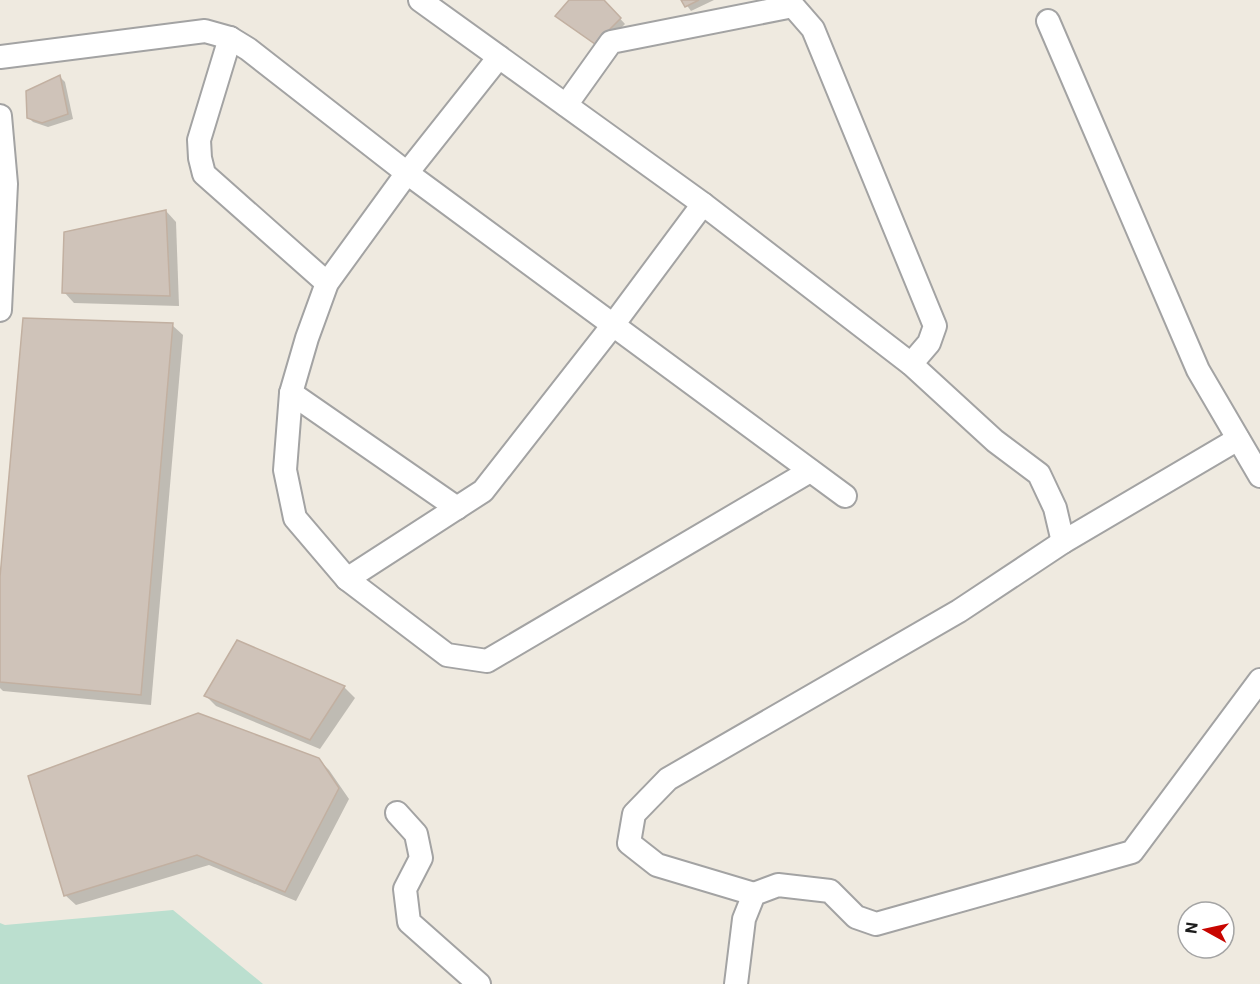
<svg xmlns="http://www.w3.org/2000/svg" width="1260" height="984" viewBox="0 0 1260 984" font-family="Roboto,sans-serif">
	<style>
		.wetland { fill: #bbdfcf }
		.shadow { fill: #0003 }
		.building { fill: #cfc3b9; stroke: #c2b0a1; stroke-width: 1.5 }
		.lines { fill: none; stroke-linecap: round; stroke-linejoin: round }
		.minor-casing { stroke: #a3a3a3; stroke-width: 26 }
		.minor { stroke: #fff; stroke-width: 22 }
	</style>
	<rect width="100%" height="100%" fill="#efeae0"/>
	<path class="wetland" d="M173 910 263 984H0V923L5 925Z"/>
	<g class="shadow">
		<path d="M571 0H603L625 24 601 48 562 21Z"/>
		<path d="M683 0H714L691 11Z"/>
		<path d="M60 77 65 82 73 119 48 127 33 122 28 117Z"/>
		<path d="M166 211 176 222 179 306 74 303 64 292Z"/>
		<path d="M172 325 183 335 151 705 3 691 0 688V595Z"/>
		<path d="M344 687 355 698 320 749 216 706 206 696Z"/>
		<path d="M318 759 329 770 349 799 296 901 209 865 76 905 65 895Z"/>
	</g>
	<g class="building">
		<path d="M569 0H604L621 18 595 44 555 16Z"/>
		<path d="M681 0H699L685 7Z"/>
		<path d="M60 75 68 114 42 123 27 118 26 91Z"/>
		<path d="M166 210 170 296 62 293 64 232Z"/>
		<path d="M23 318 173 323 141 695 0 682V577Z"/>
		<path d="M237 640 345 686 310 740 204 696Z"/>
		<path d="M198 713 319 758 339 788 285 892 197 855 64 896 28 776Z"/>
	</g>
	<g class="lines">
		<defs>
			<g id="minor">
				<path d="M420 0 703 204 911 364 995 441 1039 474 1055 508 1063 542"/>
				<path d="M1048 21 1198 370 1260 476"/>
				<path d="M230 38 199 140 200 158 204 174 327 283"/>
				<path d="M0 57 205 31 230 38 248 49 407 173 845 496"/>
				<path d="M499 57 407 173 327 283 307 338 291 393 285 470 295 518 347 579 447 655 487 661 810 471"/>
				<path d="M566 105 611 42 793 6 813 29 935 326 929 343 911 364"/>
				<path d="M0 116 6 184 0 310"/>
				<path d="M291 393 457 508"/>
				<path d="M347 579 483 491 613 325 703 204"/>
				<path d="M397 813 416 834 421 858 405 889 409 922 479 984"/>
				<path d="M754 894 657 865 629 843 634 814 668 779 959 611 1063 542 1238 439"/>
				<path d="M736 984 744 919 754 894 778 885 830 891 856 917 876 924 1132 852 1260 680"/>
			</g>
		</defs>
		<use href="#minor" class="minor-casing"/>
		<use href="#minor" class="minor"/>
	</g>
	<g transform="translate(1206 930) rotate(278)"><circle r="28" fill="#ffffff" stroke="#a4a4a4" stroke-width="1.5"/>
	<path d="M0-4.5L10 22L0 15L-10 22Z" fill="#c80500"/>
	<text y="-9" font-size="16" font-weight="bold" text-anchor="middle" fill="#1c1c1c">N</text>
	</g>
</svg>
